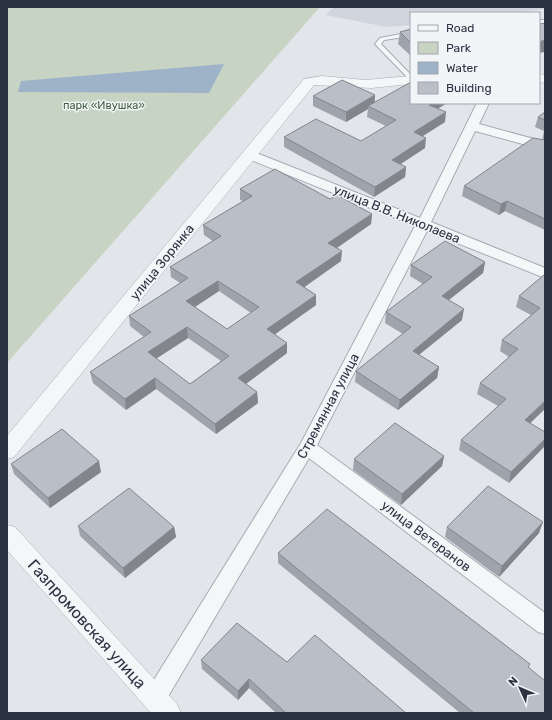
<svg xmlns="http://www.w3.org/2000/svg" width="552" height="720" viewBox="0 0 552 720" font-family="Rubik,sans-serif">
	<style>
		.built { fill: #d0d4dc }
		.green { fill: #c7d3c3 }
		.water { fill: #9eb2c8 }
		.lines { fill: none; stroke-linecap: round; stroke-linejoin: round }
		.service-casing { stroke: #a7acb4; stroke-width: 2 }
		.minor-casing { stroke: #a7acb4; stroke-width: 2 }
		.tertiary-casing { stroke: #a7acb4; stroke-width: 1 }
		.service { fill: #f5f6f8; fill-rule: evenodd }
		.minor { fill: #f5f6f8; fill-rule: evenodd }
		.tertiary { fill: #f5f6f8; fill-rule: evenodd }
		.wall { fill: #9fa3ab; fill-rule: evenodd }
		.shaded-wall { fill: #82858b }
		.building { fill: #b9bec7; stroke: #82858b; fill-rule: evenodd }
		.labels { text-anchor: middle; dominant-baseline: central; stroke-width: 3; stroke-linejoin: round; paint-order: stroke }
		.far-park-label { font-size: 11px; fill: #3e5d38; stroke: #f2f4f7 }
		.street-label { font-size: 13px; fill: #2b3241; stroke: #f2f4f7 }
		.near-street-label { font-size: 16px; fill: #2b3241; stroke: #f2f4f7 }
	</style>
	<rect width="100%" height="100%" fill="#e2e5ea"/>
	<path class="built" d="M334 7H545V9L510 13H411V25L387 27 326 15Z"/>
	<path class="green" d="M7 7H320L7 363Z"/>
	<path class="water" d="M224 64 209 93 18 92 21 81Z"/>
	<g class="lines">
		<defs>
			<g id="service">
				<rect x="539" y="20" width="6" height="4"/>
				<path d="M411 32V36L384 40 381 44 411 75V80L409 79 375 44 380 38Z"/>
			</g>
			<path id="minor" d="M477 103H489L479 124 545 142V150L475 131 431 222 545 268V278L427 231 317 445 545 613V634L538 632 309 458 163 705 155 708 147 705 144 698 147 691 301 443 415 226 246 158 244 155 250 151 254 152 420 218Z"/>
			<g id="tertiary">
				<path d="M539 74 545 75V83L539 82Z"/>
				<path d="M322 76 365 80 411 76V84L371 88 314 85 14 457 7 459V436L304 79Z"/>
				<path d="M7 525 15 527 177 704 181 713H151L7 550Z"/>
			</g>
		</defs>
		<use href="#service" class="service-casing"/>
		<use href="#minor" class="minor-casing"/>
		<use href="#tertiary" class="tertiary-casing"/>
		<use href="#service" class="service"/>
		<use href="#minor" class="minor"/>
		<use href="#tertiary" class="tertiary"/>
	</g>
	<g class="wall">
		<path d="M411 29V56L398 44 400 32Z"/>
		<path d="M375 95V103H447L438 108 445 122 423 136 425 148 401 164 406 167 405 177 374 197 284 147V137L361 141 386 126 367 117 368 109 346 122 313 106V96Z"/>
		<path d="M545 112V230L505 211 499 215 462 196 464 186 542 140 544 131 535 127 538 117Z"/>
		<path d="M240 189 330 199 372 214 371 224 337 248 341 261 304 287 316 295V305L275 334 287 353 246 384 257 392 258 403 216 434 156 389 126 410 93 383 90 372 144 337 130 326 129 316 180 283 171 277 170 267 213 241 204 235 203 225 243 201 240 200ZM219 291 251 313 227 329 195 307ZM188 338 221 361 190 384 156 359Z"/>
		<path d="M485 262 483 273 448 300 462 320 419 355 439 367 437 378 398 410 355 382 356 371 403 334 385 323 386 312 423 284 410 276 411 265Z"/>
		<path d="M545 274 530 423 509 483 459 450 461 440 498 406 477 394 480 383 509 357 500 351 502 340 531 315 516 307 519 296Z"/>
		<path d="M444 456 442 466 401 505 353 470 354 459Z"/>
		<path d="M11 464 101 472 50 508 14 474Z"/>
		<path d="M78 526 174 527 176 537 125 578 80 536Z"/>
		<path d="M447 527 539 533 499 577 445 537Z"/>
		<path d="M278 553 529 668 545 713H460L278 563Z"/>
		<path d="M201 660 287 662 406 713H276L249 688 238 700 202 669Z"/>
	</g>
	<g class="shaded-wall">
		<path d="M545 40V52L539 53V42Z"/>
		<path d="M375 95 374 105 368 106V109L346 122V112Z"/>
		<path d="M432 103H447L428 115 429 105Z"/>
		<path d="M446 112 445 122 413 142 414 132Z"/>
		<path d="M426 138 425 148 391 170 392 160Z"/>
		<path d="M406 167 405 177 374 197 375 187Z"/>
		<path d="M507 201 505 211 499 215 501 204Z"/>
		<path d="M372 214 371 224 328 254V243Z"/>
		<path d="M342 251 341 261 296 293V282Z"/>
		<path d="M485 262 483 273 440 307 442 296Z"/>
		<path d="M218 281 219 291 187 312 186 301Z"/>
		<path d="M316 295V305L267 340V329Z"/>
		<path d="M464 309 462 320 411 361 413 351Z"/>
		<path d="M187 327 188 338 149 363 148 352Z"/>
		<path d="M287 343V353L239 389 238 378Z"/>
		<path d="M439 367 437 378 398 410 400 400Z"/>
		<path d="M155 378 156 389 126 410 125 399Z"/>
		<path d="M257 392 258 403 216 434 215 424Z"/>
		<path d="M545 401V409L522 431 525 420Z"/>
		<path d="M545 439V446L509 483 511 472Z"/>
		<path d="M444 456 442 466 401 505 402 494Z"/>
		<path d="M99 461 101 472 50 508 48 498Z"/>
		<path d="M543 522 539 533 499 577 502 566Z"/>
		<path d="M174 527 176 537 125 578 123 568Z"/>
		<path d="M249 679V688L238 700V691Z"/>
	</g>
	<g class="building">
		<path d="M545 23V40L539 42V24Z"/>
		<path d="M411 29V43L400 32Z"/>
		<path d="M342 80 375 95 346 112 313 96Z"/>
		<path d="M411 82V103H432L429 105 446 112 414 132 426 138 392 160 406 167 375 187 284 137 316 119 361 141 396 120 368 106Z"/>
		<path d="M545 112V120L538 117Z"/>
		<path d="M533 138 545 140V219L507 201 501 204 464 186Z"/>
		<path d="M275 169 330 199 337 195 372 214 328 243 342 251 296 282 316 295 267 329 287 343 238 378 257 392 215 424 155 378 125 399 90 372 151 332 129 316 188 278 170 267 221 236 203 225 252 196 240 189ZM218 281 259 307 227 329 186 301ZM187 327 229 356 190 384 148 352Z"/>
		<path d="M445 241 485 262 442 296 464 309 413 351 439 367 400 400 356 371 411 327 386 312 432 277 411 265Z"/>
		<path d="M545 274V401L525 420 545 432V439L511 472 461 440 506 399 480 383 518 349 502 340 540 308 519 296Z"/>
		<path d="M395 423 444 456 402 494 354 459Z"/>
		<path d="M62 429 99 461 48 498 11 464Z"/>
		<path d="M488 486 543 522 502 566 447 527Z"/>
		<path d="M129 488 174 527 123 568 78 526Z"/>
		<path d="M327 509 530 664 528 667 545 681V713H474L278 553Z"/>
		<path d="M237 623 287 662 315 635 406 713H286L249 679 238 691 201 660Z"/>
	</g>
	<g class="labels">
		<g class="far-park-label">
			<text x="104" y="105">парк «Ивушка»</text>
		</g>
		<g class="street-label">
			<text transform="translate(397 214) rotate(22)">улица В.В. Николаева</text>
			<text transform="translate(162 262) rotate(-51)">улица Зорянка</text>
			<text transform="translate(328 406) rotate(-62)">Стремянная улица</text>
			<text transform="translate(426 536) rotate(37)">улица Ветеранов</text>
		</g>
		<g class="near-street-label">
			<text transform="translate(87 624) rotate(48)">Газпромовская улица</text>
		</g>
	</g>
	<rect width="552" height="720" fill="none" stroke="#2b3241" stroke-width="16"/>
	<rect x="410" y="12" width="130" height="92" fill="#f2f4f7" stroke="#a2a6ae"/>
	<rect x="418" y="25" width="20" height="6" fill="#f5f6f8" stroke="#a2a6ae"/>
	<text x="446" y="32" font-size="12" fill="#2b3241">Road</text>
	<rect x="418" y="42" width="20" height="12" fill="#c7d3c3" stroke="#a2a6ae"/>
	<text x="446" y="52" font-size="12" fill="#2b3241">Park</text>
	<rect x="418" y="62" width="20" height="12" fill="#9eb2c8" stroke="#a2a6ae"/>
	<text x="446" y="72" font-size="12" fill="#2b3241">Water</text>
	<rect x="418" y="82" width="20" height="12" fill="#b9bec7" stroke="#a2a6ae"/>
	<text x="446" y="92" font-size="12" fill="#2b3241">Building</text>
	<g transform="translate(520 688) rotate(314)" stroke="#f2f4f7" stroke-width="3" paint-order="stroke">
	<path d="M0-3L7 15L0 10L-7 15Z" fill="#2b3241"/>
	<text y="-6" font-size="11" font-weight="bold" text-anchor="middle" fill="#2b3241">N</text>
	</g>
</svg>
